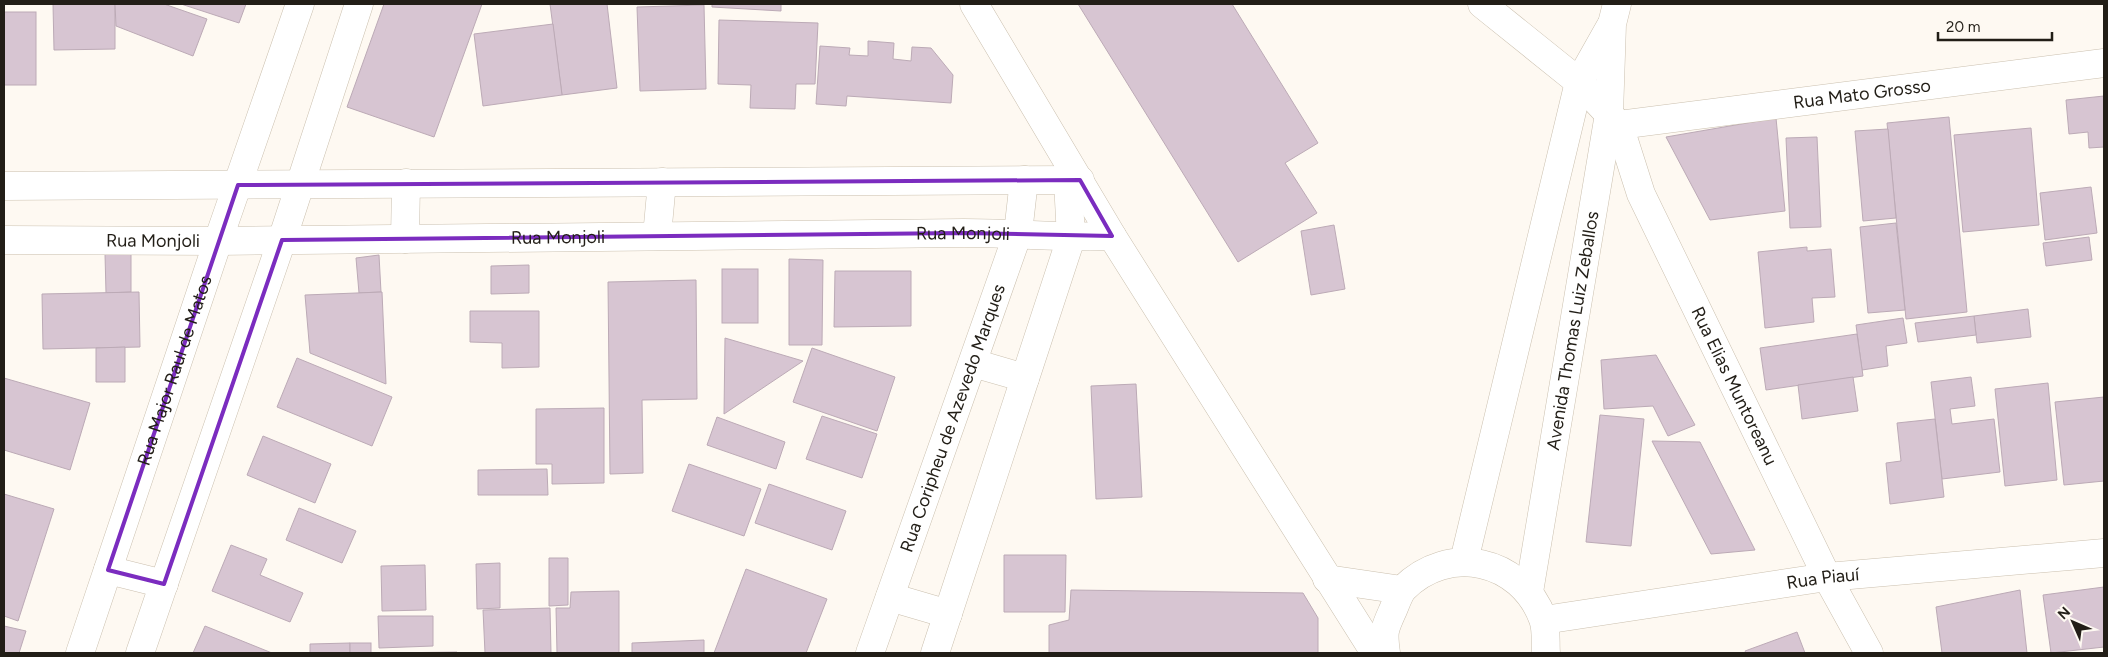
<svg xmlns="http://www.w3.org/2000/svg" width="2108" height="657" viewBox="0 0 2108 657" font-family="Figtree,sans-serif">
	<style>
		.building { fill: #d7c5d2; stroke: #bcaab6 }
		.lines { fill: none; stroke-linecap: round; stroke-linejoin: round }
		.street-casing { stroke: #cbc0af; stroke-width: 29 }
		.secondary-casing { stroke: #cbc0af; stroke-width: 29 }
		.street { stroke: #fff; stroke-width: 28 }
		.secondary { stroke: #fff; stroke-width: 28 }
		.marked { fill: none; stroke: #7b2cbf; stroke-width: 4; stroke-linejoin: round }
		.labels { text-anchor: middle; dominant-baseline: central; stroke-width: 4; stroke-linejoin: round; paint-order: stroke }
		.street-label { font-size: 18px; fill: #221e17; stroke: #fef9f2 }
	</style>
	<rect width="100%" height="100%" fill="#fef9f2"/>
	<g class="building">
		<path d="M53 4H115V49L54 50Z"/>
		<path d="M115 4H164L207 19 193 56 116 26Z"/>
		<path d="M181 4H246L239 23Z"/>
		<path d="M384 4H482L434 137 347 107Z"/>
		<path d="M550 4H607L617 88 562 95Z"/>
		<path d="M712 4H781V11L712 7Z"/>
		<path d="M1078 4H1232L1318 143 1285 163 1317 213 1238 262Z"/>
		<path d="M704 5 706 89 640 91 637 7Z"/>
		<rect x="4" y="12" width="32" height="73"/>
		<path d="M719 20 818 23 815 84H796L795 109 750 108 751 85 718 84Z"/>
		<path d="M553 24 562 95 483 106 474 34Z"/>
		<path d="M868 41 894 43 893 59 911 61 912 47 931 48 953 75 951 103 847 96 846 106 816 104 820 46 850 48 849 55 868 56Z"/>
		<path d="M2104 96V147L2089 148 2088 132 2069 134 2066 100Z"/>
		<path d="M1949 117 1967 312 1906 319 1887 123Z"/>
		<path d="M1776 118 1785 211 1710 220 1666 137Z"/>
		<path d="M2031 128 2039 225 1963 232 1954 135Z"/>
		<path d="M1888 129 1896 218 1863 221 1855 131Z"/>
		<path d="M1817 137 1821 227 1790 228 1786 138Z"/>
		<path d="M2091 187 2097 233 2045 240 2040 193Z"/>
		<path d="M1896 223 1905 310 1868 313 1860 227Z"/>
		<path d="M1334 225 1345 289 1311 295 1301 231Z"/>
		<path d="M2089 237 2092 260 2046 266 2043 243Z"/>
		<path d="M1807 247V251L1831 249 1835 297 1812 298 1814 322 1765 328 1758 252Z"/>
		<path d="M131 253V292L106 293 105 254Z"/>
		<path d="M379 255 381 292 359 293 356 258Z"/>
		<path d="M789 259 823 260 822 345H789Z"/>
		<path d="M529 265V293L491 294V266Z"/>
		<rect x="722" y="269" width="36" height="54"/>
		<path d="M835 271H911V326L834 327Z"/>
		<path d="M696 280 697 399 642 400 643 473 610 474 608 282Z"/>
		<path d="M139 292 140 347 43 349 42 294Z"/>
		<path d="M382 292 386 384 310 353 305 295Z"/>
		<path d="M2028 309 2031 337 1977 343 1974 316Z"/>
		<path d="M470 311H539V367L502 368V343L470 342Z"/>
		<path d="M1974 316 1976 335 1918 342 1915 323Z"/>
		<path d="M1903 318 1907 343 1886 346 1888 366 1862 370 1856 325Z"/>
		<path d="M1857 334 1863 376 1766 390 1760 348Z"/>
		<path d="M725 338 803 361 724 414Z"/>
		<path d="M125 347V382H96V348Z"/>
		<path d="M812 348 895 377 877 431 793 402Z"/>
		<path d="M1656 355 1695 425 1668 436 1653 406 1604 409 1601 360Z"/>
		<path d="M297 358 392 397 372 446 277 407Z"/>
		<path d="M1853 377 1858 411 1802 419 1798 385Z"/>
		<path d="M1971 377 1975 406 1950 409 1952 424 1994 419 2000 472 1942 479 1931 382Z"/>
		<path d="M4 378 90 403 70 470 4 450Z"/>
		<path d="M2048 383 2057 480 2005 486 1995 389Z"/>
		<path d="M1136 384 1142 497 1096 499 1091 386Z"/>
		<path d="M2104 397V481L2064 485 2055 402Z"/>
		<path d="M604 408V483L552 484V464H536V409Z"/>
		<path d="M1600 415 1644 419 1631 546 1586 542Z"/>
		<path d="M822 416 877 434 862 478 806 459Z"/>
		<path d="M717 417 785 442 776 469 707 445Z"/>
		<path d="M1935 419 1944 497 1890 504 1886 463 1901 461 1897 423Z"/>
		<path d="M263 436 331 464 315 503 247 475Z"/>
		<path d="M1652 441 1700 442 1755 550 1711 554Z"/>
		<path d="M689 464 761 489 744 536 672 511Z"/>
		<path d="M547 469 548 495H478V470Z"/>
		<path d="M769 484 846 511 832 550 755 523Z"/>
		<path d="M4 494 54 509 18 621 4 616Z"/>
		<path d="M299 508 356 531 342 563 286 540Z"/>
		<path d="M231 545 267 559 260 575 303 593 290 622 212 591Z"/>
		<path d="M1004 555H1066L1065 612H1004Z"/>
		<path d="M549 558H568V605L549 606Z"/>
		<path d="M500 563V608L477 609 476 564Z"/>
		<path d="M425 565 426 610 382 611 381 566Z"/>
		<path d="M746 569 827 599 806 653H714Z"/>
		<path d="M2104 587V647L2051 653 2043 595Z"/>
		<path d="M1071 590 1303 593 1318 618V653H1049V625L1069 620Z"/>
		<path d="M2020 590 2027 653H1942L1936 607Z"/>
		<path d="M619 591V653H557L556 608H570L571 592Z"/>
		<path d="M550 608 551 653H485L483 610Z"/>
		<path d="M378 616H433V646L379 648Z"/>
		<path d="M4 626 26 631 19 653H4Z"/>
		<path d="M205 626 272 653H193Z"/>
		<path d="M1797 632 1805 653H1746L1745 651Z"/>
		<path d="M704 640V653H632V643Z"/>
		<path d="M350 643V653H310V644Z"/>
		<rect x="350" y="643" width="21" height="10"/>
		<path d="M457 652V653H386Z"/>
	</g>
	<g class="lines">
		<defs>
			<g id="street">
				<path d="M974 4 1112 236 1375 653"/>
				<path id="s1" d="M1482 4 1579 82 1619 125 1641 194 1827 577 1869 653"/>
				<path id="s2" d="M1619 125 2104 63"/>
				<path d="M4 186 1080 180"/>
				<path d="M657 236 662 182"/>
				<path d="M405 239 406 183"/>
				<path id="s3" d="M4 240 218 241 964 233C1013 233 1063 238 1112 236"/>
				<path d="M973 363 1025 378"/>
				<path d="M108 570 164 584"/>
				<path d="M1327 579 1402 590"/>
				<path d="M890 597 948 614"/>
				<path id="s4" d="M1544 620 1827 577 2104 553"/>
				<path id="s5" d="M80 653 218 241 300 4"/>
				<path d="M140 653 282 240 359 4"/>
				<path id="s6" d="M870 653 1018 233 1024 180"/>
				<path d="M935 653 1071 238 1068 181"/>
			</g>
			<g id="secondary">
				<path d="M1464 561 1579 82 1610 27"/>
				<path id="s7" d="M1529 592 1609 114 1612 24 1617 4"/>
				<path d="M1386 653C1383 631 1384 630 1393 610 1396 603 1399 594 1403 589 1448 543 1521 559 1543 619 1547 629 1545 643 1546 653"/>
			</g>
		</defs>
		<use href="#street" class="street-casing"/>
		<use href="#secondary" class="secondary-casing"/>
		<use href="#street" class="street"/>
		<use href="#secondary" class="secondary"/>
	</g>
	<path class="marked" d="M1080 180 1112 236 964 233 282 240 164 584 108 570 238 185Z"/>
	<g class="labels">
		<g class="street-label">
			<text stroke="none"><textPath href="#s2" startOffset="245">Rua Mato Grosso</textPath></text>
			<text stroke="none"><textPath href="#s3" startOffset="959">Rua Monjoli</textPath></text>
			<text stroke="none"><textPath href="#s3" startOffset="554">Rua Monjoli</textPath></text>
			<text stroke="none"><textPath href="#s3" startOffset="149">Rua Monjoli</textPath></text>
			<text stroke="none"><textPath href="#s7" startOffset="265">Avenida Thomas Luiz Zeballos</textPath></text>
			<text stroke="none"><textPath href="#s5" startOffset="298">Rua Major Raul de Matos</textPath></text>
			<text stroke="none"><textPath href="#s1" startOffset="469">Rua Elias Muntoreanu</textPath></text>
			<text stroke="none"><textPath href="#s6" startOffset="249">Rua Coripheu de Azevedo Marques</textPath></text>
			<text stroke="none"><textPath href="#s4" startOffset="282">Rua Piauí</textPath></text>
		</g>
	</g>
	<rect width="2108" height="657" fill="none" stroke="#221e17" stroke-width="10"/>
	<g transform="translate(2073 622) rotate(315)" stroke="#fef9f2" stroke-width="4" paint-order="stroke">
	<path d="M0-4L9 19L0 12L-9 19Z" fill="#221e17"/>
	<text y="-8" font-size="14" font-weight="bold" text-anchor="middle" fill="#221e17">N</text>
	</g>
	<path d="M1938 32v8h114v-8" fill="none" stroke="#221e17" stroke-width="2.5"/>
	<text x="1946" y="32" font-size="15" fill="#221e17" stroke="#fef9f2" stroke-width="4" paint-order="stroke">20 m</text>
</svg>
